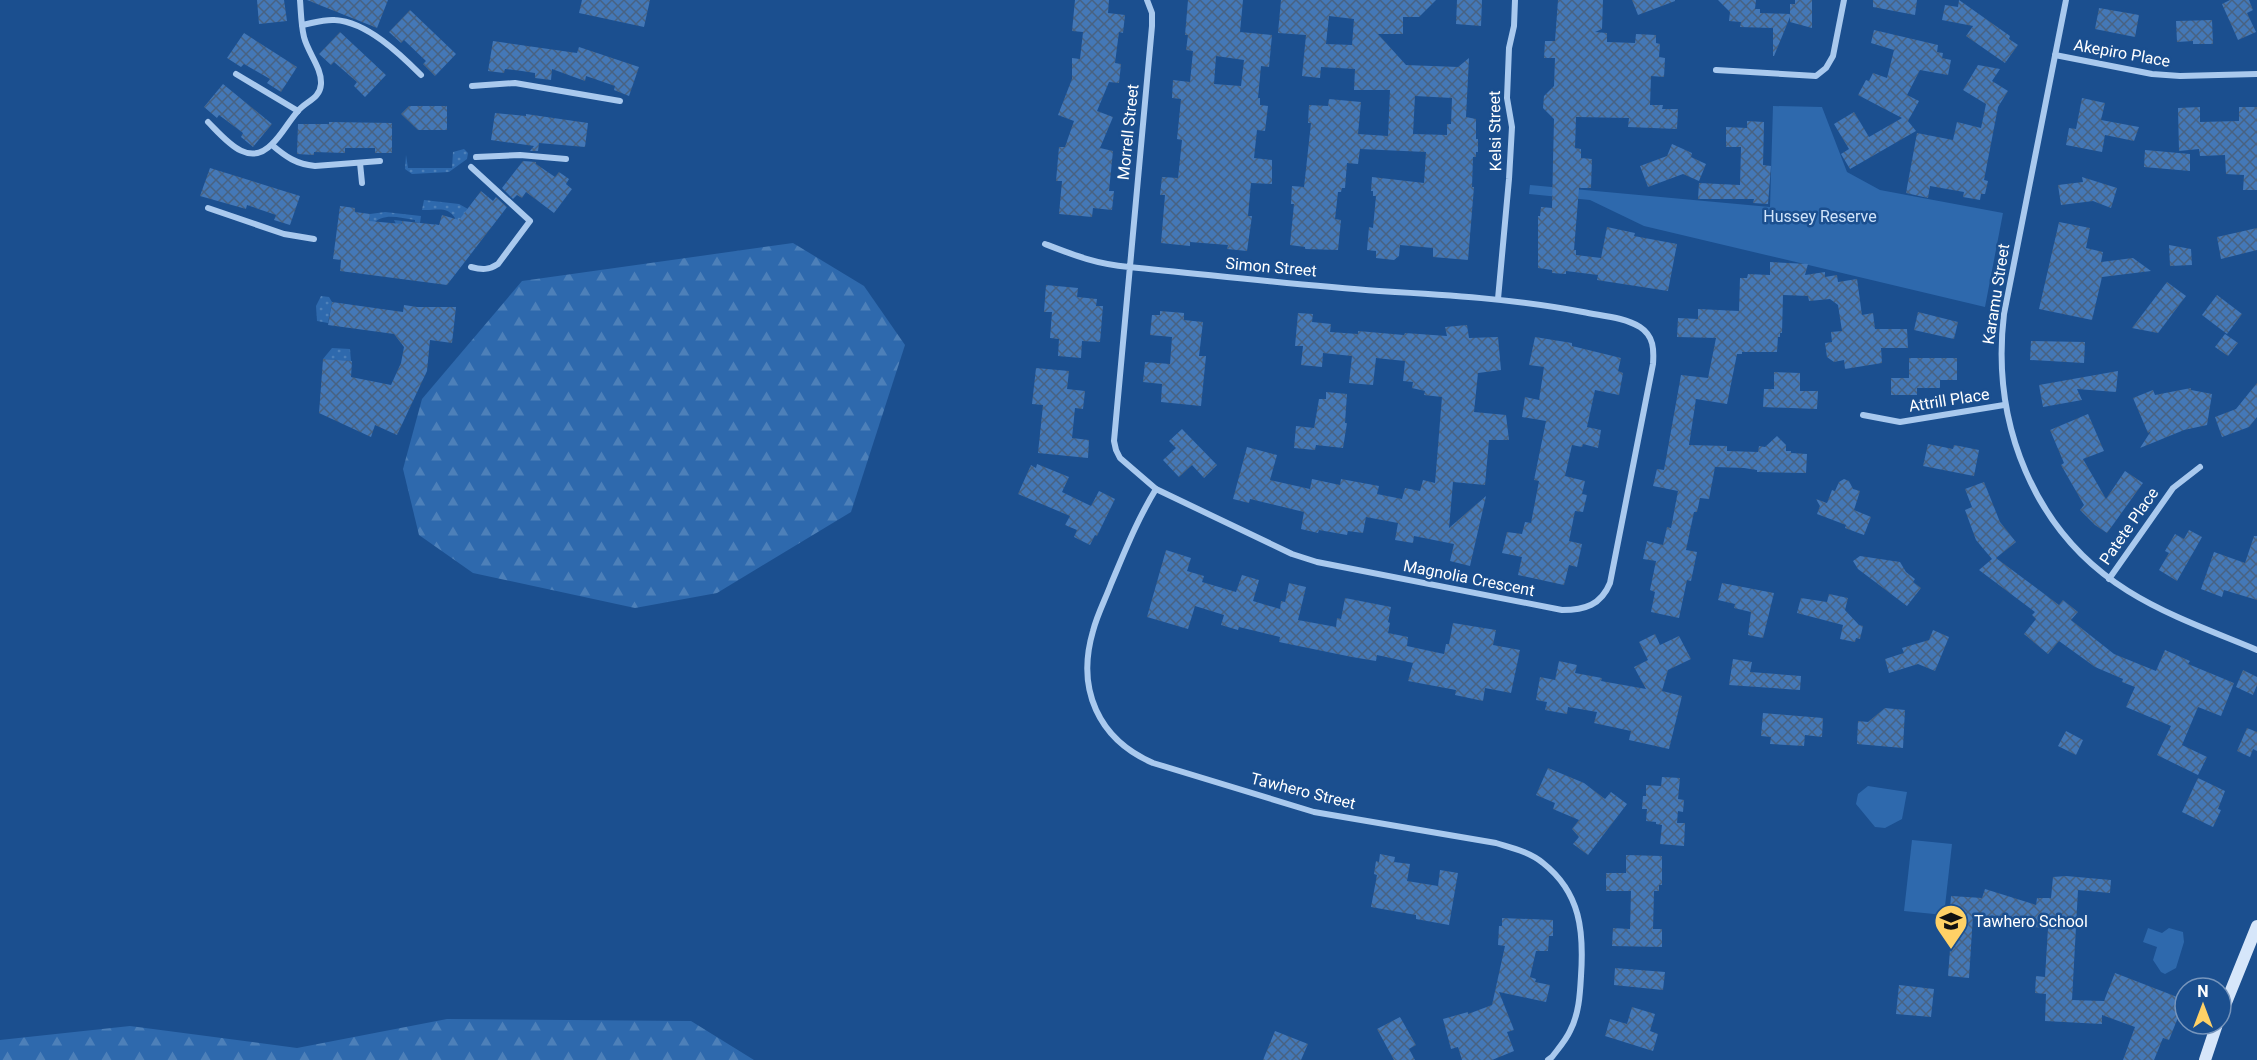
<svg xmlns="http://www.w3.org/2000/svg" width="2257" height="1060" viewBox="0 0 2257 1060" font-family="Roboto,sans-serif">
	<style>
		.grass { fill: url(#grass-dots) }
		.forest { fill: url(#forest-firs) }
		.park { fill: #2e69ad }
		.building { fill: url(#building-cross-hatch); fill-rule: evenodd }
		.lines { fill: none; stroke-linecap: round; stroke-linejoin: round }
		.street { stroke: #a9c9ee; stroke-width: 6 }
		.secondary { stroke: #d6e6fa; stroke-width: 12 }
		.labels { text-anchor: middle; dominant-baseline: central; stroke-width: 5; stroke-linejoin: round; paint-order: stroke }
		.street-label { font-size: 16px; fill: #fff; stroke: #1b4f8f }
		.park-label { font-size: 16px; fill: #cfe3fa; stroke: #1b4f8f }
		.poi-label { font-size: 16px; fill: #fff; stroke: #1b4f8f; text-anchor: start }
	</style>
	<defs>
		<pattern id="grass-dots" width="8" height="8" patternUnits="userSpaceOnUse" patternTransform="scale(1.5)"><rect width="8" height="8" fill="#2e69ad"/><path d="M2 2h.1M6 6h.1" fill="none" stroke="#4d80b9" stroke-width="1.8" stroke-linecap="round"/></pattern>
		<pattern id="forest-firs" width="22" height="20" patternUnits="userSpaceOnUse" patternTransform="scale(1.5)"><rect width="22" height="20" fill="#2e69ad"/><path d="M5 1l3.5 6h-7zM16 11l3.5 6h-7z" fill="#4d80b9"/></pattern>
		<pattern id="building-cross-hatch" width="8" height="8" patternUnits="userSpaceOnUse" patternTransform="scale(1.5)"><rect width="8" height="8" fill="#4478b7"/><path d="M0 0l8 8M0 8l8-8" fill="none" stroke="#486282"/></pattern>
	</defs>
	<rect width="100%" height="100%" fill="#1b4f8f"/>
	<g class="grass">
		<path d="M464 149 468 153 467 159 449 172 412 174 405 169 406 155 408 168H452L453 152Z"/>
		<path d="M424 200 459 204 468 209 434 253 435 224 438 225 437 239 455 221V218C447 205 435 211 422 210Z"/>
		<path d="M385 212 421 216 420 223 415 222V220C399 218 383 212 372 225L397 226 394 220 402 221 399 248 366 244 370 214Z"/>
		<path d="M321 296 329 297 332 302 328 323 317 321 316 306Z"/>
		<path d="M332 348 350 349 351 361 323 359Z"/>
	</g>
	<g class="forest">
		<path d="M793 243 864 286 905 345 851 512 717 593 635 608 473 573 419 535 403 469 422 399 522 281Z"/>
		<path d="M447 1019 691 1021 754 1060H0V1040L130 1026 297 1048Z"/>
	</g>
	<g class="park">
		<path d="M1773 106 1822 107 1847 172 1880 190 2003 213 1985 307 1644 226 1590 200 1529 194 1530 185 1770 207Z"/>
		<path d="M1868 786 1907 792 1902 819 1885 828 1875 827 1856 804 1858 794Z"/>
		<path d="M1912 840 1952 844 1944 915 1904 911Z"/>
		<path d="M2148 928 2162 933 2169 928 2183 932 2184 942 2176 968 2165 974 2161 972 2153 960 2157 947 2143 942Z"/>
	</g>
	<g class="building">
		<path d="M257 0H284L287 21 259 24Z"/>
		<path d="M307 0H388L377 28Z"/>
		<path d="M582 0H650L644 27 579 13Z"/>
		<path d="M1075 0H1109L1108 13 1125 15 1123 33 1119 32 1115 63 1121 64 1119 83 1109 82 1097 111 1113 117 1100 148 1113 151 1109 191H1114L1112 210 1093 208 1092 217 1059 214 1062 181H1056L1059 147H1065L1074 121 1058 115 1072 79V58L1080 59 1083 32 1072 31Z"/>
		<path d="M1188 0H1243L1240 32 1272 35 1269 67 1261 66 1258 98H1260V105L1268 106 1265 131 1257 130 1254 158 1272 160V184L1251 183 1248 216H1252L1247 251 1227 249 1228 245 1190 242V246L1161 243 1165 195H1160L1162 177 1178 178 1182 140 1177 139 1181 99 1172 98 1173 80 1190 82 1193 51 1186 50 1188 35H1185ZM1216 56 1244 60 1241 86 1214 84Z"/>
		<path d="M1281 0H1436L1419 17H1403V34H1378L1406 65 1458 67 1469 58 1466 117 1476 119V139H1478V152H1476V157H1473L1472 187H1474L1468 260 1433 257V248L1400 245 1399 256 1394 260 1376 258V251L1367 250 1369 227 1373 228 1376 196H1373V191H1371L1372 177 1424 183 1426 152 1360 149 1358 164 1347 163 1345 188H1342L1341 192H1338L1335 219 1341 220 1338 250 1305 249V247L1290 245 1294 204H1291L1292 186 1304 187 1311 123H1308L1309 105 1328 106 1329 99 1361 102 1358 134 1388 136 1390 90H1354L1355 69 1321 67 1320 78 1302 76 1306 35 1278 33ZM1329 16 1354 19 1352 45 1326 44ZM1415 96 1452 98 1451 124H1447V135L1413 134Z"/>
		<path d="M1457 0H1482L1481 26 1456 24Z"/>
		<path d="M1558 0H1603L1602 29 1595 32 1607 33V42L1635 43 1636 34 1656 35V43L1660 44 1659 57 1665 58 1664 77 1651 76 1650 105H1663L1662 109H1678L1677 129 1628 127 1629 118 1576 117 1575 148 1581 149V158L1592 159 1591 188H1579L1574 250H1576V255L1601 258 1607 227 1635 233 1634 236 1677 244 1668 291 1597 280 1598 275 1566 271V274L1552 273V270L1538 268V216H1540L1541 207 1552 208 1553 161 1554 119 1543 108 1544 96 1554 86 1555 58H1544L1545 41H1555Z"/>
		<path d="M1632 0H1675V1L1638 15Z"/>
		<path d="M1718 0H1756L1755 9H1760V13L1790 14V4H1795V0H1812V28L1790 22V17L1774 56H1773V28L1740 27 1741 22 1729 21 1730 12Z"/>
		<path d="M1873 0H1917L1915 15 1873 7Z"/>
		<path d="M1959 0 2010 36 2009 39 2018 45 2005 63 1966 36 1973 26 1942 20 1945 5 1958 7Z"/>
		<path d="M2230 0H2249L2253 10 2247 13 2256 32 2238 40 2222 4Z"/>
		<path d="M2099 8 2139 15 2135 37 2095 29Z"/>
		<path d="M410 10 456 54 435 76 423 64 426 61 404 40 401 43 389 32Z"/>
		<path d="M2212 20 2213 44H2193V41L2177 42 2176 21Z"/>
		<path d="M1874 30 1938 45 1937 52 1943 53 1942 58 1951 60 1948 75 1920 70 1907 95 1919 101 1908 121 1916 131 1850 169 1841 154 1849 149 1834 124 1854 112 1869 137 1902 118 1858 95 1866 80 1869 81 1873 73 1887 78 1894 50 1871 43Z"/>
		<path d="M340 32 386 75 365 97 354 86 357 82 334 62 331 65 319 54Z"/>
		<path d="M244 33 297 67 281 92 267 83 270 79 244 64 241 67 227 58Z"/>
		<path d="M493 41 577 53 579 47 639 67 629 96 614 90 615 86 586 76 585 81 552 69 551 80 535 78V73L522 71 505 69 504 73 488 71Z"/>
		<path d="M1978 65 2000 69 1992 81 2008 91 1998 107 1984 180 1988 181 1985 194H1981L1980 200 1963 197 1964 192 1930 186 1928 198 1906 193 1917 133 1953 140 1957 122 1981 128 1986 104 1963 90Z"/>
		<path d="M223 84 272 124 253 147 241 137 243 133 219 115 217 118 204 107Z"/>
		<path d="M2082 98 2105 103 2101 120 2139 127 2134 141 2105 135 2102 152 2066 145 2069 128 2076 129Z"/>
		<path d="M409 106H447V130H418L401 114Z"/>
		<path d="M2200 107V122L2239 121V107H2257V190H2243L2244 175 2226 174 2225 155 2200 156 2199 149 2179 151 2178 108Z"/>
		<path d="M495 113 526 116V114L588 123 585 147 539 143 538 151H530L534 146 491 140Z"/>
		<path d="M1747 121 1764 122 1763 165 1771 166 1768 204 1753 203 1754 199H1698L1699 183 1740 185 1741 147H1726V127L1747 128Z"/>
		<path d="M329 122 392 123V153H375V148H345V153L314 152V155L297 154 298 124H329Z"/>
		<path d="M1672 144 1692 153 1691 157 1706 164 1699 181 1683 174 1648 187 1640 166 1667 156Z"/>
		<path d="M2145 150 2190 154V171L2144 167Z"/>
		<path d="M523 161 536 162V164L555 177 559 172 569 179 566 184 572 189 554 213 526 192 522 198 517 195 513 199 502 188Z"/>
		<path d="M210 168 300 196 290 225 274 220 276 215 247 205 246 209 200 196Z"/>
		<path d="M2082 177 2117 188 2111 208 2093 201 2061 205 2058 185 2083 182Z"/>
		<path d="M481 191 493 201 496 197 507 207 447 285 340 271 341 260 333 259 340 206 355 208V212L370 214 369 221 402 224V221L439 225 442 215 459 220Z"/>
		<path d="M2059 222 2090 228 2086 248 2103 252 2101 262 2133 258 2151 271 2102 277 2092 320 2039 309Z"/>
		<path d="M2257 228V250L2221 259 2217 237Z"/>
		<path d="M2169 245 2191 249 2192 265 2170 266Z"/>
		<path d="M1770 262 1808 264 1805 275 1825 272V277L1837 275 1838 282 1857 279 1862 315 1873 313 1875 329H1907L1908 348H1881L1882 363 1845 369 1844 360 1834 362 1827 357 1825 343 1832 342 1831 332 1842 331 1838 305 1830 299 1809 301 1808 296 1783 295 1782 333H1780V337H1778L1777 352H1742V354H1737L1727 404 1696 399 1689 445 1727 446V451L1758 452 1759 446 1765 447 1777 436 1786 445V451H1791V453L1807 454 1806 473 1757 472V470L1744 468 1715 467 1709 499 1700 498 1697 512H1694L1686 550 1697 552 1691 581 1687 580 1679 618 1651 612 1655 592 1650 590 1656 561 1643 559 1647 541 1663 545 1667 527 1671 528 1678 491 1653 486 1657 469 1664 470 1681 375 1708 378 1716 338 1677 337 1678 318 1698 319V309L1739 311 1740 278H1747L1748 274 1770 275Z"/>
		<path d="M2167 282 2186 296 2158 333 2132 328Z"/>
		<path d="M1046 285 1078 288 1077 297 1097 299 1096 306H1103L1100 342 1082 341 1081 358 1058 356 1059 339 1050 338 1052 312H1044Z"/>
		<path d="M2217 295 2242 314 2227 334 2202 315Z"/>
		<path d="M332 302 403 312 404 305 417 307H456L452 343 430 340 427 371 397 435 375 425 371 437 319 413 323 359 352 361 351 377 391 385 401 363 404 347 394 334 328 325Z"/>
		<path d="M1160 311 1184 313V320L1203 322 1199 356H1206L1201 406 1161 402 1162 384 1143 382 1145 362 1170 364 1172 337 1150 335 1152 315H1160Z"/>
		<path d="M1918 312 1958 322 1954 339 1914 330Z"/>
		<path d="M1298 313 1313 314 1312 322 1331 324 1330 332 1358 334V331L1404 335 1405 333 1447 336 1445 327 1467 325 1469 338 1498 337 1501 370 1478 373 1474 412 1506 415 1509 440H1489L1485 485 1453 482 1449 528 1486 496 1470 566 1450 561 1454 544 1414 536 1413 543 1395 540 1398 523 1366 517 1363 533 1348 531 1347 535 1319 530 1318 533 1301 529 1304 512 1250 499 1249 503 1233 499 1247 447 1277 455 1270 480 1310 489 1312 479 1340 485 1341 479 1379 486 1377 494 1402 499 1405 488 1420 491 1423 480 1435 483 1442 397 1424 395 1425 391 1412 388 1413 382 1403 381 1405 361 1376 358 1373 385 1349 383 1352 356 1323 353 1322 367 1301 365 1303 346H1295Z"/>
		<path d="M2225 334 2238 343 2228 356 2215 347Z"/>
		<path d="M1535 337 1572 343V346L1621 358 1618 371 1623 373 1619 395 1595 390 1587 427 1601 430 1598 448 1583 444 1582 447 1572 445 1565 476 1585 481 1582 494 1587 495 1583 512 1575 511 1569 541 1582 544 1577 567 1569 565 1564 585 1518 575 1522 557 1502 553 1507 532 1522 534 1525 522 1531 523 1539 481 1534 480 1546 421 1522 417 1525 397 1539 400 1544 367 1529 365Z"/>
		<path d="M2031 341 2085 342 2084 363 2030 360Z"/>
		<path d="M1909 358H1957V380H1940V388H1917V395H1891V378H1909Z"/>
		<path d="M1036 368 1069 371 1067 389 1085 391 1083 409 1075 408 1072 438 1089 440 1088 458 1038 453 1043 405 1032 404Z"/>
		<path d="M2118 371 2116 392 2077 389 2082 400 2043 407 2039 385Z"/>
		<path d="M1774 372 1800 373V391H1818L1817 409 1763 407 1764 389H1774Z"/>
		<path d="M2257 383V417L2249 427 2222 437 2215 417 2236 409Z"/>
		<path d="M2191 388V390L2212 394 2207 425 2184 430 2140 448 2151 431 2148 433 2133 398 2153 390 2155 395Z"/>
		<path d="M1326 392 1347 394 1345 423H1347L1343 448 1316 445 1315 450 1294 448 1296 426 1314 428 1319 399H1326Z"/>
		<path d="M2088 414 2104 451 2083 459 2106 499 2125 471 2143 483 2107 533 2095 525 2080 510 2084 505 2061 465 2064 463 2050 430Z"/>
		<path d="M1182 429 1217 465 1204 478 1192 465 1179 477 1163 460 1176 448 1169 441Z"/>
		<path d="M1928 444 1953 449 1954 445 1979 450 1974 476 1923 466Z"/>
		<path d="M1037 464 1069 477 1062 492 1091 506 1099 491 1115 499 1097 536 1095 535 1090 545 1074 537 1077 530 1065 525 1070 516 1018 494 1031 465 1036 468Z"/>
		<path d="M1844 479 1849 481 1853 489 1860 491 1854 510 1871 517 1864 535 1845 528 1846 525 1817 514 1820 506 1816 499 1827 503 1832 490 1835 491 1839 482Z"/>
		<path d="M1984 482 2000 522 2016 542 1996 558 2059 605 2063 600 2078 612 2071 620 2114 654 2156 671 2165 650 2190 661 2188 664 2234 683 2221 716 2198 707 2182 745 2207 757 2198 775 2157 755 2171 726 2126 707 2135 687 2122 682 2123 679 2095 667 2059 641 2048 654 2024 634 2036 619 2032 615 2035 612 1979 570 1992 559 1976 540 1965 510 1972 507 1965 489Z"/>
		<path d="M2189 530 2202 537 2177 581 2159 570 2169 553 2165 551 2175 534 2184 539Z"/>
		<path d="M2254 536H2257V600L2224 590 2222 597 2201 589 2214 552 2245 563Z"/>
		<path d="M1166 550 1191 558 1187 571 1204 576 1202 582 1236 592 1242 575 1259 580 1253 601 1280 609 1281 601 1285 602 1289 583 1306 587 1298 620 1336 627 1337 618 1341 619 1345 598 1391 607 1388 622 1390 623 1388 633 1408 637 1407 646 1444 654 1446 644H1449L1453 623 1496 630 1493 645 1520 650 1511 693 1485 688 1483 701 1455 695 1456 690 1408 681 1413 663 1377 655 1376 661 1352 657 1279 642 1280 637 1239 627 1238 630 1221 625 1224 615 1195 606 1188 629 1147 617Z"/>
		<path d="M1860 556 1900 562 1906 572 1915 579 1913 582 1921 588 1907 606 1858 569 1853 561Z"/>
		<path d="M1722 583 1774 593 1763 638 1748 635 1751 612 1734 608 1735 604 1718 600Z"/>
		<path d="M1829 594 1848 598 1845 610 1859 625 1863 626 1860 639 1856 638 1855 642 1840 639 1843 625 1797 613 1801 598 1827 602Z"/>
		<path d="M1933 630 1949 637 1935 671 1918 664 1889 673 1885 659 1904 653 1902 648 1929 640Z"/>
		<path d="M1655 634 1660 645 1679 636 1691 659 1668 670 1662 691 1682 696 1669 749 1629 740 1631 731 1594 723 1597 712 1568 707 1567 714 1545 710 1547 702 1536 700 1540 677 1555 680 1559 661 1577 665 1575 673 1602 678 1601 681 1646 689 1634 667 1648 660 1639 642Z"/>
		<path d="M1733 659 1752 662 1750 672 1801 676 1800 690 1729 685Z"/>
		<path d="M2243 670 2257 677V685L2253 695 2236 687Z"/>
		<path d="M1885 708 1905 710 1903 748 1857 744 1858 721 1868 722Z"/>
		<path d="M1763 713 1823 718 1822 737 1805 735 1804 746 1770 744 1771 737 1761 736Z"/>
		<path d="M2247 728 2257 732V751L2253 749 2250 757 2237 751Z"/>
		<path d="M2066 731 2083 740 2076 755 2058 746Z"/>
		<path d="M1548 768 1584 783 1605 799 1611 792 1627 804 1588 855 1573 844 1579 837 1572 829 1579 820 1553 809 1555 803 1536 795Z"/>
		<path d="M1662 777 1680 778 1678 799 1684 800 1683 812 1678 811 1677 823H1685L1684 846 1660 844 1662 825 1656 824V822L1646 821 1647 809H1642L1643 796H1646V785L1661 786Z"/>
		<path d="M2198 778 2225 791 2218 809 2221 810 2213 827 2182 812Z"/>
		<path d="M1380 854 1395 857 1394 862 1410 864 1407 881 1438 886 1440 870 1458 873 1449 925 1416 919V915L1371 907 1377 875 1374 874 1376 861 1379 862Z"/>
		<path d="M1626 855 1662 856V885H1659V891H1654L1653 929H1662V947L1612 946 1613 928 1630 929 1631 891H1606V873H1626Z"/>
		<path d="M2066 876 2111 880 2110 893 2078 890 2072 1000 2104 1001 2115 973 2185 1000 2169 1040 2163 1038 2154 1060H2123L2135 1027 2102 1015V1024L2045 1021 2046 994 2035 993 2036 976 2045 977 2048 928 2017 926 2016 928 1973 915 1969 978 1948 976 1952 923H1949L1951 896 1982 898 1985 889 2036 905 2037 898H2051L2053 877Z"/>
		<path d="M1502 918 1553 920V936H1549L1548 951H1536L1530 977 1536 979 1535 982 1550 985 1546 1002 1499 992 1514 1030 1507 1032 1514 1051 1492 1060H1462L1458 1047 1451 1049 1443 1019 1468 1012V1014L1492 1005 1505 946 1498 945 1499 926H1502Z"/>
		<path d="M1615 968 1665 972 1663 990 1614 985Z"/>
		<path d="M1899 985 1934 989 1931 1017 1896 1014Z"/>
		<path d="M1632 1007 1655 1014 1650 1031 1658 1034 1653 1051 1605 1036 1610 1019 1627 1024Z"/>
		<path d="M1400 1017 1416 1045 1409 1049 1415 1060H1394L1377 1029Z"/>
		<path d="M1275 1031 1308 1044 1301 1060H1263Z"/>
	</g>
	<g class="lines">
		<g class="street">
			<path d="M2066 0 2004 314C1991 422 2033 532 2128 591 2168 616 2214 632 2257 650"/>
			<path d="M302 25C313 23 324 19 335 20 367 22 400 54 421 75"/>
			<path d="M2055 55 2152 74 2180 76 2257 74"/>
			<path d="M1716 70 1816 76 1826 68 1833 56 1844 0"/>
			<path d="M236 74 298 111"/>
			<path d="M472 86 515 83 620 101"/>
			<path d="M208 122C225 139 248 169 272 144 282 135 288 122 298 111 306 101 320 99 321 84 322 68 308 53 304 37 301 25 301 12 300 0"/>
			<path d="M272 145C286 157 296 164 315 166L380 161"/>
			<path d="M476 157 520 155 566 159"/>
			<path d="M360 163 362 183"/>
			<path d="M471 167 530 221 498 264C489 270 482 270 471 267"/>
			<path d="M208 208 284 234 314 239"/>
			<path d="M1045 244C1076 256 1096 264 1129 267 1212 275 1296 285 1379 291 1449 295 1514 299 1583 312 1602 316 1624 317 1640 327 1654 336 1654 350 1653 364L1610 583C1601 605 1585 610 1562 610L1317 562 1292 554 1156 489 1120 458 1116 450 1114 441 1152 26V13L1147 0"/>
			<path d="M1498 299 1509 179 1512 127 1507 98 1509 48 1514 26 1515 0"/>
			<path d="M1863 415 1900 422 2004 405"/>
			<path d="M1156 489C1137 520 1125 551 1111 584 1105 600 1097 615 1093 631 1076 689 1098 739 1153 763L1314 812 1496 843C1512 848 1530 852 1543 863 1581 893 1584 932 1581 976 1580 994 1579 1014 1570 1031 1566 1040 1558 1049 1552 1057L1548 1060"/>
			<path d="M2109 579 2173 488 2200 467"/>
		</g>
		<g class="secondary">
			<path d="M2221 1015 2257 926"/>
			<path d="M2205 1060 2217 1024"/>
		</g>
	</g>
	<defs>
		<symbol id="school-pin" viewBox="-11 -11 22 30"><path d="M0 17L-7.5 6A9.5 9.5 0 1 1 7.5 6Z" fill="#ffd166" stroke="#1b4f8f"/><path d="M0-5L7-2L0 1L-7-2ZM-4 1L0 2.5L4 1V4Q0 6-4 4Z" fill="#111"/></symbol>
	</defs>
	<g fill-rule="evenodd">
		<use href="#school-pin" x="1932" y="902" width="38" height="52"/>
	</g>
	<g class="labels">
		<g class="street-label">
			<text transform="translate(2122 53) rotate(10)">Akepiro Place</text>
			<text transform="translate(1495 131) rotate(-91)">Kelsi Street</text>
			<text transform="translate(1128 132) rotate(-84)">Morrell Street</text>
			<text transform="translate(1271 267) rotate(5)">Simon Street</text>
			<text transform="translate(1996 294) rotate(-81)">Karamu Street</text>
			<text transform="translate(1949 400) rotate(-9)">Attrill Place</text>
			<text transform="translate(2129 526) rotate(-55)">Patete Place</text>
			<text transform="translate(1469 578) rotate(11)">Magnolia Crescent</text>
			<text transform="translate(1303 791) rotate(14)">Tawhero Street</text>
		</g>
		<g class="park-label">
			<text x="1820" y="216">Hussey Reserve</text>
		</g>
		<g class="poi-label">
			<text x="1974" y="921">Tawhero School</text>
		</g>
	</g>
	<g transform="translate(2203 1006)"><circle r="28" fill="#1b4f8f" stroke="#7695bc" stroke-width="1.5"/>
	<path d="M0-4.5L10 22L0 15L-10 22Z" fill="#ffd166"/>
	<text y="-9" font-size="16" font-weight="bold" text-anchor="middle" fill="#ffffff">N</text>
	</g>
</svg>
